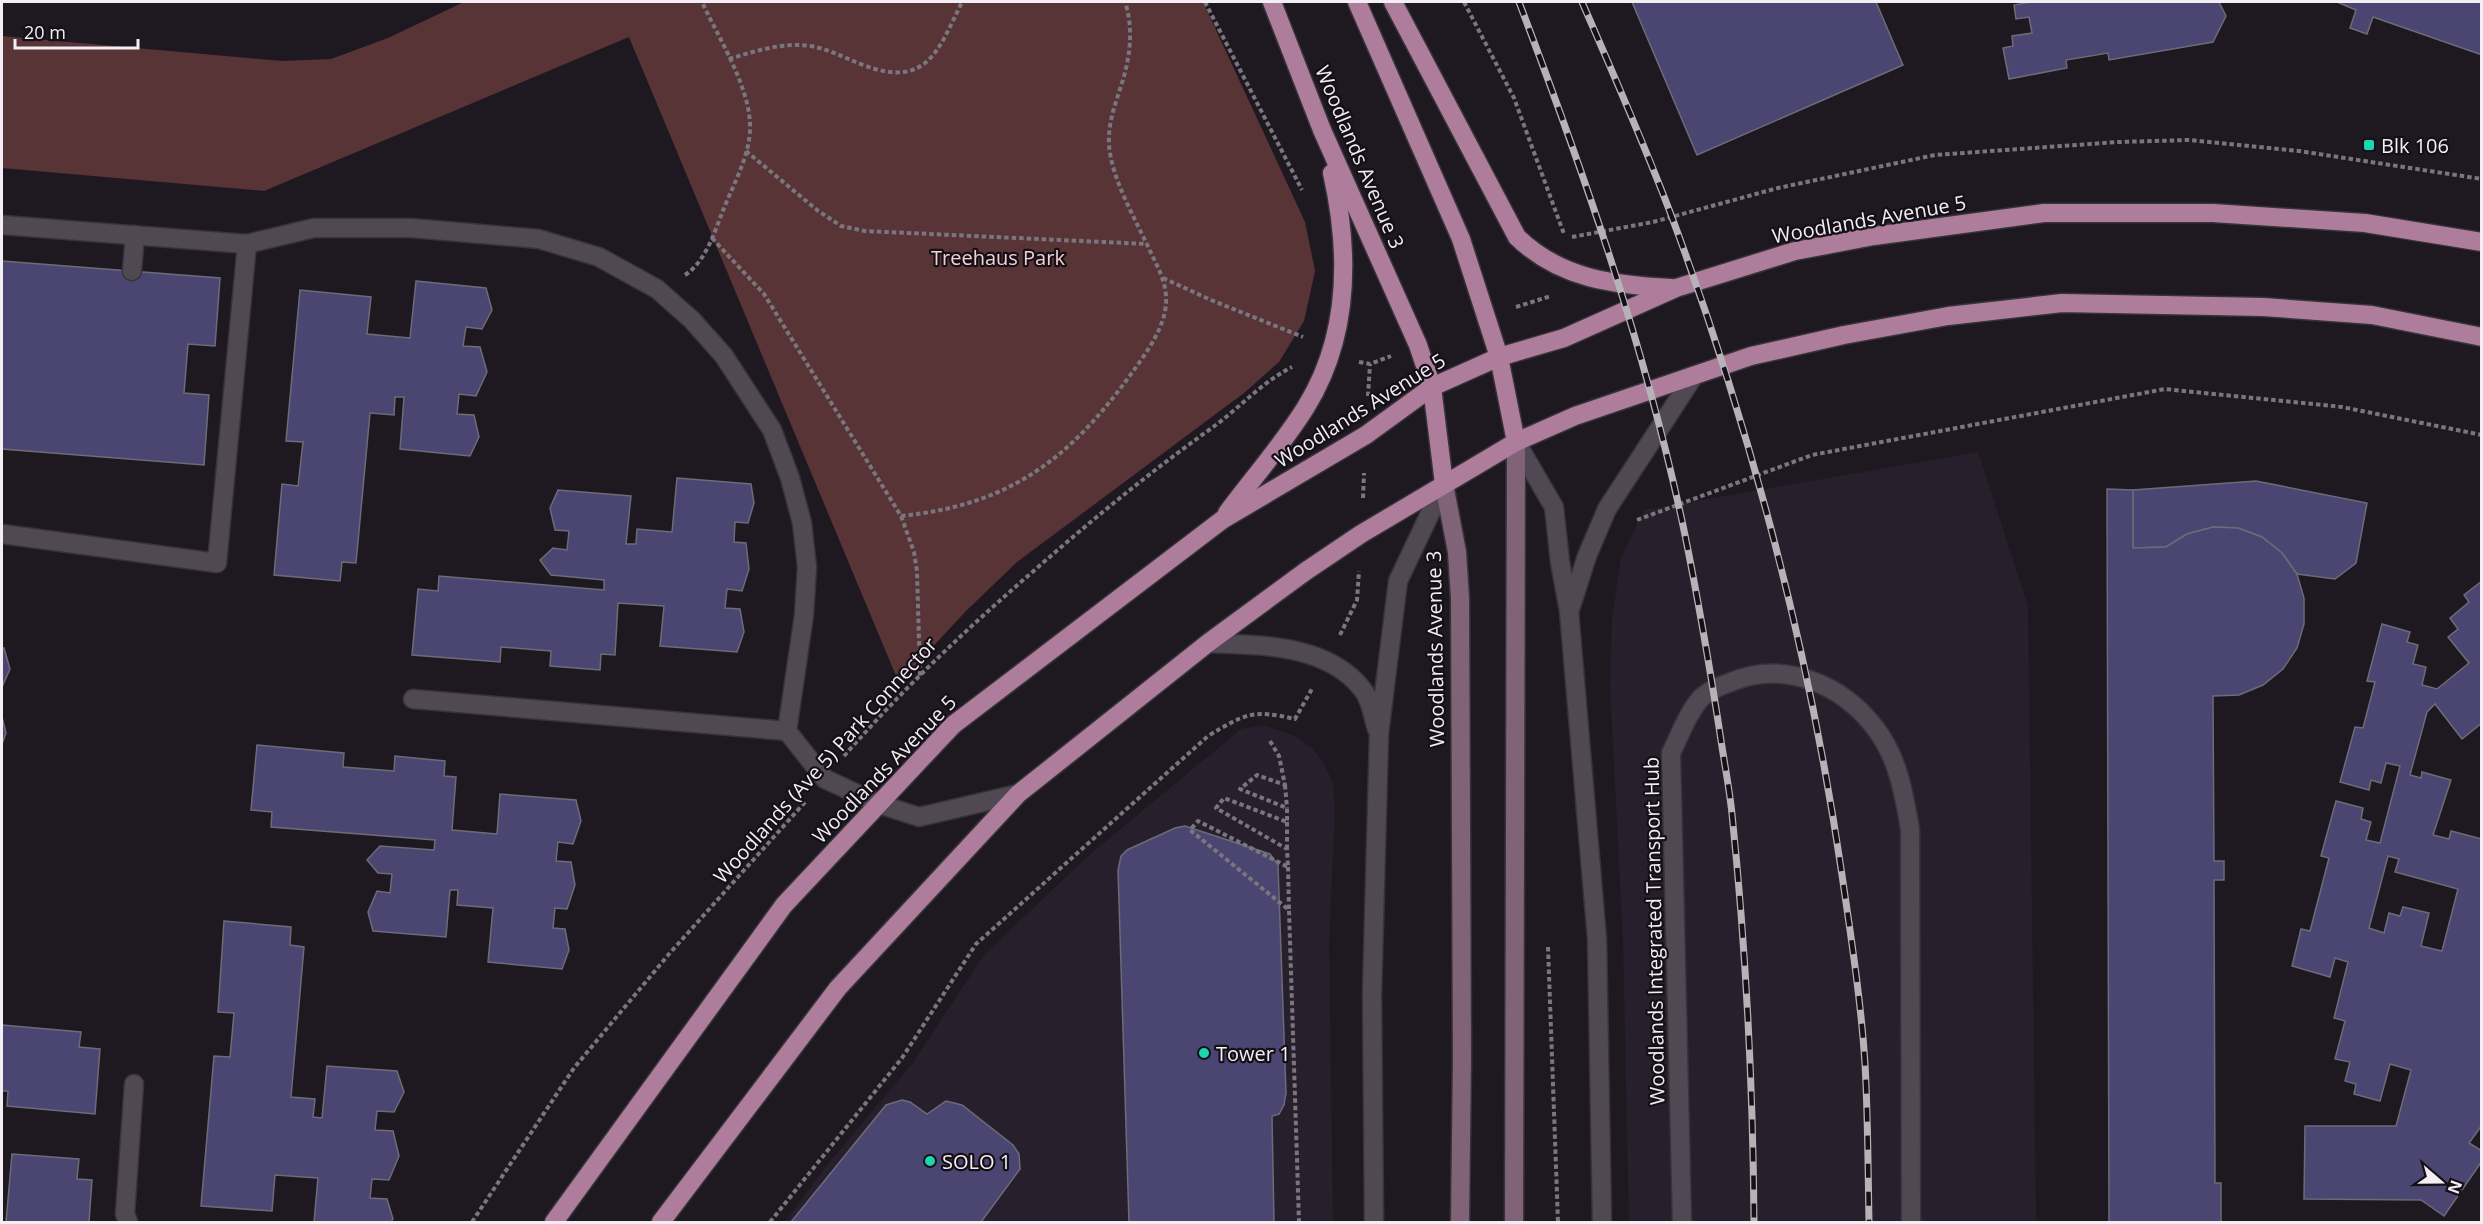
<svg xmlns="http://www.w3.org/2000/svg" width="2483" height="1224" viewBox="0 0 2483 1224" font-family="'Open Sans',sans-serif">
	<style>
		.built { fill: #281f2c }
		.green { fill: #583437 }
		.building { fill: #4b4671; stroke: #6c6b77; stroke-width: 1.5; fill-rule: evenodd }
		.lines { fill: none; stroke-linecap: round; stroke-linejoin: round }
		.lane-casing { stroke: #373439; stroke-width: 21 }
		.secondary-casing { stroke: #373439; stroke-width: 21 }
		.primary-casing { stroke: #373439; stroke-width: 21 }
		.path { stroke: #7a767d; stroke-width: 4; stroke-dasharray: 4.5 3; stroke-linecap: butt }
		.lane { stroke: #504953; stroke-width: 18 }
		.secondary { stroke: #806377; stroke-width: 18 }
		.primary { stroke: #af7d9c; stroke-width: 18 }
		.rail-casing { stroke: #b6b2b8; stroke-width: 7 }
		.rail { stroke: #151017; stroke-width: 4.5; stroke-dasharray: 14; stroke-linecap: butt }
		.poi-dot { fill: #1cd5b1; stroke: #151017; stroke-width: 2 }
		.labels { text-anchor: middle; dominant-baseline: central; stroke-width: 4.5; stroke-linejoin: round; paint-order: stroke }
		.poi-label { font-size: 20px; fill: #f2eef4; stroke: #151017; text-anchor: start }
		.street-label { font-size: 20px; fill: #f2eef4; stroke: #151017 }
		.park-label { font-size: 20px; fill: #f4d0d2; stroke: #151017 }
	</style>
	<rect width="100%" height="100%" fill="#1e1921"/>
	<g class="built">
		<path d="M1978 452 2028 606 2036 1222H1629L1623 942 1610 685 1612 619 1621 558 1644 510Z"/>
		<path d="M1263 725 1295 736 1312 748 1325 765 1333 784 1335 809 1329 945 1333 1222H785L823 1170 912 1064 984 955 1086 858 1241 729Z"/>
	</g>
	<path class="green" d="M464 2H1203L1305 222 1315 271 1304 321 1279 362 1244 393 1017 562 966 611 899 683 629 37 264 191 2 168V36L282 61 331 59 388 38Z"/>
	<g class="building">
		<path d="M1632 2H1876L1903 65 1697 155Z"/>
		<path d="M2030 2H2219L2226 16 2213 42 2109 60 2108 53 2066 60 2067 68 2009 79 2003 48 2013 46 2012 36 2032 33 2029 17 2016 19 2014 5Z"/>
		<path d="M2337 2H2482V55L2373 17 2367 34 2350 28 2356 10Z"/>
		<path d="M2 261 220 278 215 346 188 344 184 393 209 395 204 465 2 449Z"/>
		<path d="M416 281 486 288 492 310 482 329 466 327 463 346 480 347 487 372 476 396 459 394 457 414 474 415 479 437 470 456 400 449 404 397H395L394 415 370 413 356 563 342 562 340 581 274 575 282 484 298 486 303 442 286 441 300 290 371 297 367 334 410 338Z"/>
		<path d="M677 478 751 484 754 503 748 523 735 522 734 542 746 543 749 569 742 591 727 589 725 608 740 609 744 632 737 652 660 646 664 606 618 603 615 655 601 654 600 670 550 666 551 651 501 647 500 662 412 655 418 589 438 591 439 576 604 590V580L551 575 540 560 553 548 567 550 569 531 555 530 550 508 558 490 631 496 626 544H636L637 529 672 532Z"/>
		<path d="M2256 481 2367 503 2356 563 2335 579 2297 574 2282 553 2262 537 2238 528 2213 527 2187 534 2166 547 2133 548V490Z"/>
		<path d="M2107 489 2133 490V548L2166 547 2187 534 2213 527 2238 528 2262 537 2282 553 2297 574 2304 598V624L2297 648 2283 669 2263 685 2239 695 2213 696 2214 861H2224V880H2214L2215 1183H2221V1222H2109Z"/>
		<path d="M2482 581V723L2462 739 2435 704 2427 712 2410 775 2421 778 2422 772 2451 780 2433 835 2449 839 2451 831 2482 839V1125L2469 1143 2482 1151V1161L2444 1216 2421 1200 2304 1199 2305 1126H2396L2411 1070 2390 1064 2380 1101 2354 1094 2356 1084 2345 1081 2350 1062 2335 1059 2345 1021 2334 1018 2348 962 2335 958 2330 977 2292 966 2301 929 2310 931 2329 858 2321 856 2336 801 2363 808 2361 819 2371 822 2366 840 2380 843 2400 766 2386 763 2381 783 2371 780 2369 790 2340 782 2355 727 2363 728 2375 682 2367 681 2382 624 2410 632 2407 642 2418 645 2413 664 2426 667 2422 685 2437 689 2469 663 2448 637 2458 629 2450 618 2469 602 2464 595ZM2388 856 2399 859 2395 872 2458 889 2442 951 2421 946 2429 913 2403 907 2400 916 2389 913 2384 933 2369 928Z"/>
		<path d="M2 648H4L10 669 2 687Z"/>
		<path d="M2 717 6 733 2 744Z"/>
		<path d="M257 745 344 753 343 767 394 771 395 756 445 761 444 776 456 777 452 830 497 834 500 794 576 800 581 821 573 844 558 842 556 861 571 862 575 885 567 909 555 908 553 928 565 929 569 950 562 969 488 962 493 908 457 905 458 890H450L446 937 373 931 368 912 377 891 390 893 392 874 378 873 367 860 380 846 434 850 435 840 271 827 272 812 251 810Z"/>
		<path d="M1185 826 1270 854 1278 865 1286 1093 1284 1105 1279 1114 1272 1116 1274 1222H1129L1118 870 1121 856 1127 850 1175 828Z"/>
		<path d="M224 921 291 927 290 945 304 947 291 1097 315 1099 313 1117 322 1118 327 1066 397 1071 404 1092 394 1112 377 1111 375 1130 393 1131 399 1156 389 1180 372 1179 370 1198 387 1199 393 1219 391 1222H314L318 1178 275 1175 272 1211 201 1206 214 1056 230 1057 234 1013 218 1012Z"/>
		<path d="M2 1025 81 1032 79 1047 100 1049 95 1114 7 1106 8 1091H2Z"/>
		<path d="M902 1100 910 1102 927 1114 946 1101 962 1105 1013 1145 1019 1154 1020 1169 981 1222H791L886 1105Z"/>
		<path d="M12 1154 79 1159 77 1179 92 1180 89 1222H6Z"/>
	</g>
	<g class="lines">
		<defs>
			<g id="lane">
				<path d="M2 225 247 244 314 228H411L539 239 599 257 657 289 692 320 724 356 772 430 790 478 802 523 807 567 804 615 787 731 825 779 879 804 919 817 1018 794"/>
				<path d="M132 271 135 235"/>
				<path d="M1516 442 1554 507 1560 562 1569 611 1597 939 1602 1222"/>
				<path d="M2 534 217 563 247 244"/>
				<path d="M1570 609 1587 556 1607 509 1693 377"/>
				<path d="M1208 643C1260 645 1328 644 1363 690 1371 700 1373 718 1377 729"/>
				<path d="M413 699 787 731"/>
				<path d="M128 1222 125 1214 134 1084"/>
				<path d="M1374 1222 1372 994 1379 734 1398 581 1444 484"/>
				<path d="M1682 1222 1671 753C1680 735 1688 712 1702 697 1709 691 1722 685 1731 682 1785 660 1842 684 1876 729 1898 758 1904 794 1910 829L1911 1222"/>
			</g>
			<g id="secondary">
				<path d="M1444 484 1457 552 1460 598 1462 1059 1460 1222"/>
				<path d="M1514 1222 1516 442"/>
			</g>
			<g id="primary">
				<path d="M1272 2 1322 130 1418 345 1432 387 1444 484"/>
				<path d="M1357 2 1461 239 1499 357 1516 442"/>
				<path d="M1393 2 1517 237C1560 279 1614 285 1671 288"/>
				<path d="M1227 513C1253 478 1283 444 1306 407 1350 336 1350 253 1332 173"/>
				<path d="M554 1222 784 905 953 725 1222 520 1366 435 1432 387 1499 357 1564 338 1676 288 1795 251 1874 236 2044 213H2213L2365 223 2482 242"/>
				<path d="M661 1222 838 988 1018 794 1208 643 1306 571 1361 534 1516 442 1575 416 1751 356 1844 335 1948 316 2062 303 2263 307 2372 315 2482 337"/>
			</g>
		</defs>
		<use href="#lane" class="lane-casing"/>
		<use href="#secondary" class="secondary-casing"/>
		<use href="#primary" class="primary-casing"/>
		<g class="path">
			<path d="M1205 2 1302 190"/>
			<path d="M1464 2 1514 98 1564 234"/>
			<path d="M729 59C755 51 783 42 810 46 829 49 845 58 863 65 927 89 938 51 962 2"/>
			<path d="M746 151 817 210 841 226 865 231 1147 244"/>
			<path d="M1572 237 1653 222 1778 188 1935 155 2118 142 2189 140 2299 151 2482 179"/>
			<path d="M712 238 764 294 901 516 914 552 917 571 920 676"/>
			<path d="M685 275C705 262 714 234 722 213 732 187 749 158 750 130 752 90 718 37 702 2"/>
			<path d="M1163 278 1211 300 1303 337"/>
			<path d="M1516 307 1551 296"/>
			<path d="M1359 362 1370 364 1391 356"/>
			<path d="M1368 396 1370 364"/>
			<path d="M1363 498 1364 473"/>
			<path d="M901 516C1009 505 1069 460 1131 374 1147 352 1168 324 1166 296 1165 281 1158 267 1151 253 1137 222 1111 179 1109 144 1108 123 1115 105 1121 86 1130 59 1134 29 1125 2"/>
			<path d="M1637 520 1812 455 2165 389 2342 407 2482 435"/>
			<path d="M1340 635 1357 600 1359 571"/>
			<path d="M1270 741 1279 756 1285 785 1257 775 1240 789 1287 808V822L1224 798 1216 808 1287 849 1288 867 1198 821 1190 830 1289 910 1299 1222"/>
			<path d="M844 756C901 691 963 632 1029 575 1087 524 1146 475 1209 430 1239 409 1259 384 1292 367"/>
			<path d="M1285 785 1287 808"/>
			<path d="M1287 822V849"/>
			<path d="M1288 867 1289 910"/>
			<path d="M1548 947 1558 1222"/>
			<path d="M472 1222 574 1068 669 954 806 801"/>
			<path d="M770 1222 902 1058 976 944 1208 736C1245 714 1252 709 1295 719L1313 687"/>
		</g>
		<use href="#lane" class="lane"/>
		<use href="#secondary" class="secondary"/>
		<use href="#primary" class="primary"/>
		<defs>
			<g id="rail">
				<path d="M1519 2C1585 176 1647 352 1685 535 1698 599 1709 663 1719 727 1723 756 1729 785 1732 814 1746 950 1753 1086 1754 1222"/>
				<path d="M1582 2C1612 71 1643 141 1670 212 1750 426 1809 649 1842 875 1851 937 1861 1001 1865 1064 1868 1117 1868 1170 1869 1222"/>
			</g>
		</defs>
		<use href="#rail" class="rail-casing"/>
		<use href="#rail" class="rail"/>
	</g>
	<g class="poi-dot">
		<rect x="2363" y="139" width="12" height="12" rx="3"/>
		<circle cx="1204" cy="1053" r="6"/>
		<circle cx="930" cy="1161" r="6"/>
	</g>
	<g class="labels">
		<g class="poi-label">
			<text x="2381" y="145">Blk 106</text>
			<text x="1216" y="1053">Tower 1</text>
			<text x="942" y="1161">SOLO 1</text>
		</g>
		<g class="street-label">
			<text transform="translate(1360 157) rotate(67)">Woodlands Avenue 3</text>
			<text transform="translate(1869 219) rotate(-10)">Woodlands Avenue 5</text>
			<text transform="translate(1360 410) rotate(-32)">Woodlands Avenue 5</text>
			<text transform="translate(1435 649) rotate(-91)">Woodlands Avenue 3</text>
			<text transform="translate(825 760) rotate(-48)">Woodlands (Ave 5) Park Connector</text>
			<text transform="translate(884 769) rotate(-46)">Woodlands Avenue 5</text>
			<text transform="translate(1654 931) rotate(-91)">Woodlands Integrated Transport Hub</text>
		</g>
		<g class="park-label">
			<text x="998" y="257">Treehaus Park</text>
		</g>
	</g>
	<rect width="2483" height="1224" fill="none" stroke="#f2eef4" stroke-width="6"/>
	<g transform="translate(2441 1182) rotate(110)" stroke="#151017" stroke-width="4.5" paint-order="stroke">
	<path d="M0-4.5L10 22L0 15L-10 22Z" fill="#f2eef4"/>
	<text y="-9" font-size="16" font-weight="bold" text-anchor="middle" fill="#f2eef4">N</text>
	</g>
	<path d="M15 39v9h123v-9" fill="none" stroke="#f2eef4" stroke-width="3"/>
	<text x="24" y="39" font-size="18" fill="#f2eef4" stroke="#151017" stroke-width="4.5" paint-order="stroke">20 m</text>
</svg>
